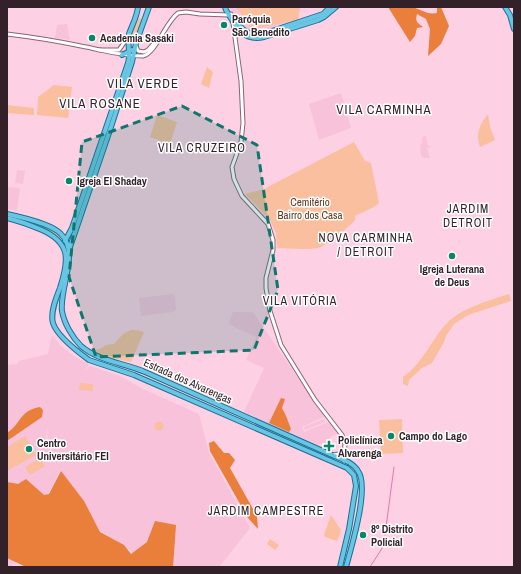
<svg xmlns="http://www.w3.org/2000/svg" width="521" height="574" viewBox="0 0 521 574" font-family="'Archivo Narrow',sans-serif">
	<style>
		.built { fill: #f8c2da }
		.green { fill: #f9bf9e }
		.forest { fill: #e97f3a }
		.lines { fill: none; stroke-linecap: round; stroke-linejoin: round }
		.stream { stroke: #e775ae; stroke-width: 1 }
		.minor-casing { stroke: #8b6375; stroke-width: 5 }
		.major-casing { stroke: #157296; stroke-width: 6 }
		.minor { stroke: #fff; stroke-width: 3 }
		.major { stroke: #6ac5e3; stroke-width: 4 }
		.marked { fill: #0f766e; fill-opacity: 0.2; stroke: #0f766e; stroke-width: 3; stroke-dasharray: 8 5; stroke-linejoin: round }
		.poi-dot { fill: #078769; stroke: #fff; stroke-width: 1.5 }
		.labels { text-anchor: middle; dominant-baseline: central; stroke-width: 3; stroke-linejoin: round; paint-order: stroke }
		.poi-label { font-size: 11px; font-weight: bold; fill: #322128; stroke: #fff; text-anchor: start }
		.park-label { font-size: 11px; fill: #61361b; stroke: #fff }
		.street-label { font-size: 11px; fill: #322128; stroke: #fff }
		.neighbourhood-label { font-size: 12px; letter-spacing: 1px; fill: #322128; stroke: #fff }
		.quarter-label { font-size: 13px; letter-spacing: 1px; fill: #322128; stroke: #fff }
	</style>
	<rect width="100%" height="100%" fill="#fed0e4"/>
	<g class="built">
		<path d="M229 7H300L298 20 261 33H251L242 26Z"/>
		<path d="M67 24 70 40 55 38 57 25Z"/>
		<path d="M341 93 351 128 319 140 309 104Z"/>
		<path d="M426 136 428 146H431V147L427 148 430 158H424L421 156 420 145 422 144V137Z"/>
		<path d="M17 170 25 171 23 184 15 183Z"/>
		<path d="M7 187 20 188 17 211 7 209Z"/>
		<path d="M173 294 175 296 176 310 173 312 141 316 139 298Z"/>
		<path d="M233 312H253L315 403 326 416 302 427 304 432 331 421 339 433 330 437 331 441 318 445 244 412 264 368 246 360 256 337 228 324Z"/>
		<path d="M52 335 60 345 75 357 89 364 85 370 91 366 122 377 143 389 199 414 209 453 250 528 219 567H157L146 561 100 530 55 463 47 434 50 418 46 436 54 462 60 470 11 567 7 566V365L17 364 19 361 48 354Z"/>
		<path d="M324 419 325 422 305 430 304 427Z"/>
	</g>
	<g class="green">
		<path d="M236 7H300L298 20 251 29 246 20Z"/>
		<path d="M139 18 143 20 137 37 132 40 130 37Z"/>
		<path d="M207 67 213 72 209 88 201 84Z"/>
		<path d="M54 85 72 87 68 118 37 115 38 97Z"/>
		<path d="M7 105 34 108V115L7 113Z"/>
		<path d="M488 114 490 127 495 140 480 147C475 134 480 124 488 114Z"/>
		<path d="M157 115 177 122 170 144 150 137Z"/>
		<path d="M354 142 365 161 371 163 379 203 374 207 355 216V220C349 227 326 246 318 248 305 250 290 248 277 248L276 233 270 220 245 194 264 189Z"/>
		<path d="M36 223 58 232 63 237 61 240C54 233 40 230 36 223Z"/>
		<path d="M509 294 511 301 468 315 454 324 446 336 444 342 432 363 422 368 409 380 408 386 403 384V377C424 363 432 337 450 320 467 306 489 301 509 294Z"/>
		<path d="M131 330H136L144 332 131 362 112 358 93 352 94 350 100 349 106 345 114 344 123 334Z"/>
		<path d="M80 383 93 384V391L79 390Z"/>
		<path d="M402 419 403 453 381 454 379 420Z"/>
		<circle cx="159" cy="426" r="4.5"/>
		<path d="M25 436 36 455 7 471V447Z"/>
		<path d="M40 458 45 466 30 475 25 467Z"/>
		<path d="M331 515 341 530 337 541 325 537 324 535Z"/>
		<path d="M270 539 279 545 275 550 267 544Z"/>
	</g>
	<g class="forest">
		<path d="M388 7C396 7 405 6 412 7 420 9 427 15 437 13V7H441L449 26 441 44 428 56 430 29 426 19 417 14C415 21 417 23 423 27L417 28 415 36 410 42Z"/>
		<path d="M281 398 285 399 282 408 286 416 291 429 289 432 269 423Z"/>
		<path d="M40 407 43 410 42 417 7 441V433C22 423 19 411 40 407Z"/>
		<path d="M214 441 224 453H229L235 460 230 468 257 516 258 529 248 518 210 451 209 443Z"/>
		<path d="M61 471 84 501 100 532 124 545 131 554 147 542 155 521 176 525 173 567H26L7 558V482L18 484 26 479 44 495 49 494Z"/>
	</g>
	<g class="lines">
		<g class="stream">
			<path d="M385 535 394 467"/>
			<path d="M370 567 381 550 384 544"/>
		</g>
		<defs>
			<g id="minor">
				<path d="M233 23 241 81 243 123 241 142 232 167 234 179 242 196 268 224 273 240V250L266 278V288L270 311 281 345 315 400 342 435 345 444 344 455V461"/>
				<path d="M7 34C32 37 57 41 81 46 103 50 119 56 143 56 156 53 165 23 178 13L186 12 200 14 229 15 231 14"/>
				<path d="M136 46 138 51 144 52 148 50 158 39"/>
				<path d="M99 50H119L128 37"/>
				<path d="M333 455 339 454 344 451"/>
			</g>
			<g id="major">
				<path d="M225 7 226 10C236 26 242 42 264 37L318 20 324 17 336 7"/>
				<path d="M505 7 510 15 514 29"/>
				<path d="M235 20C242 30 248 35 260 35L323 14 330 7"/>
				<path d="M122 55 132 50"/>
				<path d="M7 214C21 217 52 224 61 234 80 253 59 288 62 311 64 323 72 337 81 346 98 361 125 363 145 372L332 455C341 459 353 462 358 471 370 487 351 548 346 567"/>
				<path d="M7 218C20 221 30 225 42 230 71 243 69 260 60 288 56 298 50 313 53 323 57 336 78 352 89 360L134 375 347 468 354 475 356 486 349 529 340 567"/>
				<path d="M65 241 72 228 128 63C131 53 127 44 129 34 132 25 137 17 138 7"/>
				<path d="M69 250 111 127 132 62 136 43 149 7"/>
			</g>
		</defs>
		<use href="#minor" class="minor-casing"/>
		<use href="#major" class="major-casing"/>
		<use href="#minor" class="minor"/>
		<use href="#major" class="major"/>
	</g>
	<path class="marked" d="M182 106 257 145 278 290 254 350 96 357 69 277 82 142Z"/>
	<g class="poi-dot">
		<circle cx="224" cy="25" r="4"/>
		<circle cx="92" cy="38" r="4"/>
		<circle cx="69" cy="181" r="4"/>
		<circle cx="452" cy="256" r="4"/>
		<circle cx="391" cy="436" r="4"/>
		<path d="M327 440h4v4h4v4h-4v4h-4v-4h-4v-4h4z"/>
		<circle cx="29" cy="449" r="4"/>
		<circle cx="363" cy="535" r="4"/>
	</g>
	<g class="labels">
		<g class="poi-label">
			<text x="232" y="19">Paróquia<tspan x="232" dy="13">São Benedito</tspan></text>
			<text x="100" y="38">Academia Sasaki</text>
			<text x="77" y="181">Igreja El Shaday</text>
			<text x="452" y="269" text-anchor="middle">Igreja Luterana<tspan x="452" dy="13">de Deus</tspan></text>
			<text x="399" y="436">Campo do Lago</text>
			<text x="338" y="440">Policlínica<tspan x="338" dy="13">Alvarenga</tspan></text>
			<text x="37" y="443">Centro<tspan x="37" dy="13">Universitário FEI</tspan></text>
			<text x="371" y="529">8º Distrito<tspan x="371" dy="13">Policial</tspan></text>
		</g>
		<g class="park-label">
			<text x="310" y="202">Cemitério<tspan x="310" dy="13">Bairro dos Casa</tspan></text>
		</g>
		<g class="street-label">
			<text transform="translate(188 381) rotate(24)">Estrada dos Alvarengas</text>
		</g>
		<g class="neighbourhood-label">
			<text x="202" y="148">VILA CRUZEIRO</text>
			<text x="468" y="209">JARDIM<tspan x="468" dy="14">DETROIT</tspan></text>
			<text x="366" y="238">NOVA CARMINHA<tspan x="366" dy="14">/ DETROIT</tspan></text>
			<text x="300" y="301">VILA VITÓRIA</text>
			<text x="266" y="511">JARDIM CAMPESTRE</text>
		</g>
		<g class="quarter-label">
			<text x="143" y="83">VILA VERDE</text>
			<text x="100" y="103">VILA ROSANE</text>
			<text x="384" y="109">VILA CARMINHA</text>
		</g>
	</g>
	<rect width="521" height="574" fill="none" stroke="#322128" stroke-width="16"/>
</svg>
